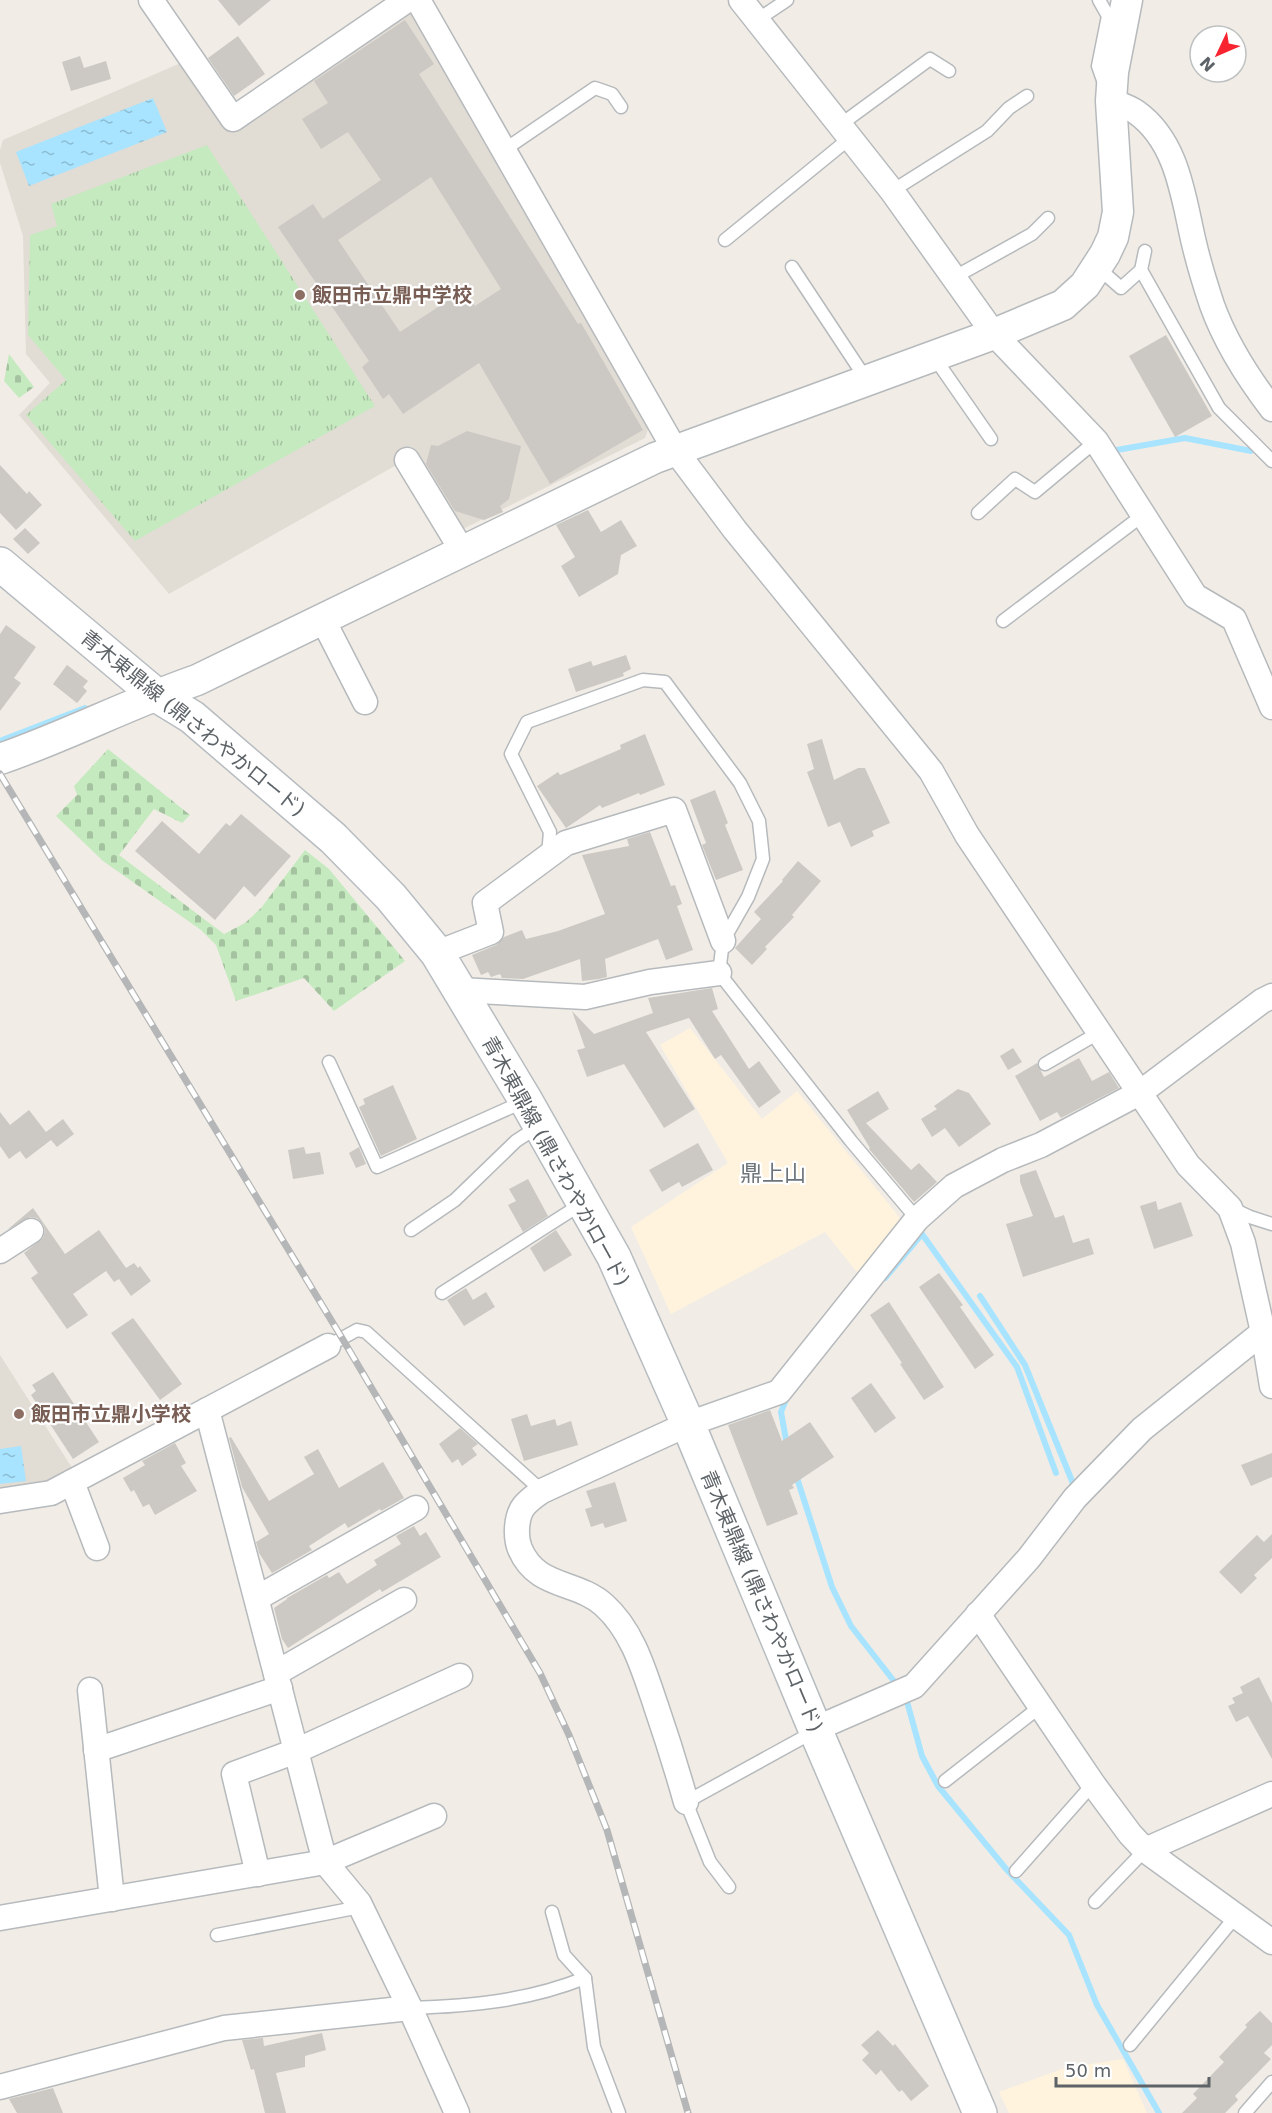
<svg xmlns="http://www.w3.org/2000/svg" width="1272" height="2113" viewBox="0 0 1272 2113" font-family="'DejaVu Sans','Noto Sans JP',sans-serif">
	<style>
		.commercial { fill: #fff3dd }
		.education { fill: #e1dcd4 }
		.cemetery { fill: url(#cemetery-stones) }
		.park { fill: url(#park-tufts) }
		.water { fill: url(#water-ripples) }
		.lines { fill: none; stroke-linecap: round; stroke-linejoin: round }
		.stream { stroke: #a8e4ff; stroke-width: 6 }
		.building { fill: #ccc8c3; fill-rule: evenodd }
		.service-casing { stroke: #b6babd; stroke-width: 15 }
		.minor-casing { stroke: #b6babd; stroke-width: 27 }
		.tertiary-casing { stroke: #b6babd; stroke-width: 33 }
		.secondary-casing { stroke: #b7bcc1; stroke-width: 36 }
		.service { stroke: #fff; stroke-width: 12 }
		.minor { stroke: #fff; stroke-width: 24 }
		.tertiary { stroke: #fff; stroke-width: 30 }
		.secondary { stroke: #fff; stroke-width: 33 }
		.rail-casing { stroke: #b5b6b7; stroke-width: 7 }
		.rail { stroke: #fff; stroke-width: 4.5; stroke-dasharray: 14; stroke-linecap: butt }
		.education-dot { fill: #8d6e63; stroke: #fff; stroke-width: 2 }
		.labels { text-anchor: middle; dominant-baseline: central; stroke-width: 4.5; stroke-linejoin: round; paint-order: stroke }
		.education-label { font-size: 20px; font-weight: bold; fill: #785e54; stroke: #fff; text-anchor: start }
		.street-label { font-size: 20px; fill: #5d6367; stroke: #fff }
		.quarter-label { font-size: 22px; fill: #6e757a; stroke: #fff }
	</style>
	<defs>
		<pattern id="cemetery-stones" width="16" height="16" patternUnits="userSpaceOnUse" patternTransform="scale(1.5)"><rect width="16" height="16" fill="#c6eac0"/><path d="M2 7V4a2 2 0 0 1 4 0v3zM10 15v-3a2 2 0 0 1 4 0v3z" fill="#a4c1a0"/></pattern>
		<pattern id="park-tufts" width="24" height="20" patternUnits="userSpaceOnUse" patternTransform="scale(1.5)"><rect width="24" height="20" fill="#c6eac0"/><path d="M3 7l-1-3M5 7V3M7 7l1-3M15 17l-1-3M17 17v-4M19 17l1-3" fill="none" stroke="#a4c1a0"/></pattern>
		<pattern id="water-ripples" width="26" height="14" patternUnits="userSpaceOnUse" patternTransform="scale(1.5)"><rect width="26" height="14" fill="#a8e4ff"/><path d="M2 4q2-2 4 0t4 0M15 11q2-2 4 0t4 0" fill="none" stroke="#8cbcd2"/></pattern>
	</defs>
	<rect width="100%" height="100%" fill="#f1ede6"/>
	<g class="commercial">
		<path d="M690 1028 762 1119 797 1091 904 1223 860 1276 825 1232 671 1314 631 1227 728 1163 660 1045Z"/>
		<path d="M1123 2059 1147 2113H1009L999 2092 1065 2068Z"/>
	</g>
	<g class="education">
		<path d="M412 6 649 426 645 438 441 540 400 463 169 594 19 415 50 383 26 354 23 236 0 163V150L3 140 183 62 230 127Z"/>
		<path d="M0 1355 76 1474 0 1497Z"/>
	</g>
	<g class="cemetery">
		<path d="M9 354 34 387 19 398 4 381Z"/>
		<path d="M108 749 190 815 182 823 154 809 119 855 224 934 245 923 261 908 305 850 329 869 405 961 334 1011 304 978 236 1001 216 945 201 930 103 861 56 816 77 795 74 786Z"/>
	</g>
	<path class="park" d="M207 145 375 406 135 541 26 415 66 380 28 335 30 235 57 226 51 204Z"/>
	<g class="water">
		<path d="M153 98 167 132 29 186 16 152Z"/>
		<path d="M21 1446 26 1481 0 1484V1449Z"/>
	</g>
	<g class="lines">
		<g class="stream">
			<path d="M1111 451 1185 438 1251 451"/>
			<path d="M0 741 85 708"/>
			<path d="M885 1278 922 1234 1017 1367 1056 1473"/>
			<path d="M980 1296 1025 1365 1074 1486"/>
			<path d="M787 1397 781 1412 787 1445"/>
			<path d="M796 1475 832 1587 851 1626 897 1685"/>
			<path d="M906 1698 922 1756 938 1786 1007 1870 1069 1935 1097 2005 1159 2113"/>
		</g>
	</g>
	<g class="building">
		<path d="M218 0H271L239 26Z"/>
		<path d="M405 20 434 64 419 74 578 324 581 323 643 430 550 484 479 363 403 414 389 394 383 399 362 367 369 361 278 227 313 204 323 219 381 180 348 132 321 149 302 119 328 103 314 81ZM431 177 501 289 475 306 464 290 400 332 338 240Z"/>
		<path d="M238 36 265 74 234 96 208 58Z"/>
		<path d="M80 56 84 68 106 61 111 79 71 91 62 62Z"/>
		<path d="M1166 335 1212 416 1175 437 1129 356Z"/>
		<path d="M467 431 521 446 509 499 500 506 503 512 484 520 455 511 426 464 431 445 438 446Z"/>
		<path d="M0 465 27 494 29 491 42 505 16 530 0 513Z"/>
		<path d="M588 510 601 532 621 520 637 546 621 555 618 574 579 597 561 566 575 557 556 525Z"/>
		<path d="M25 528 40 543 28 554 13 539Z"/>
		<path d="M6 625 36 647 14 678 21 683 0 711V634Z"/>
		<path d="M626 655 631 669 623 673 624 676 576 692 568 669 591 661 593 666Z"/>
		<path d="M67 665 88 681 83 687 87 691 77 703 53 684Z"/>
		<path d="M645 734 665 785 640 795 639 793 602 808 600 805 566 828 537 786 558 772 560 775 621 749 620 745Z"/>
		<path d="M822 739 834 780 858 768H865L890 823 872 831 874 836 851 847 840 822 828 827 807 772 814 769 807 744Z"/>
		<path d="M715 790 728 823 725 825 743 870 716 880 702 845 706 843 690 800Z"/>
		<path d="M241 814 291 856 255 897 244 886 215 920 135 851 162 821 199 854 226 823 230 826Z"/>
		<path d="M650 832 671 886 675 885 682 904 677 906 693 950 666 960 658 939 605 959 607 977 599 979 582 981 580 959 523 979 502 978 500 974 491 977 488 972 481 975 472 955 496 945 504 937 522 930 526 939 558 931 605 914 582 855 629 846 627 839Z"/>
		<path d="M798 861 821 881 792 915 794 917 765 947 767 949 752 965 735 948 761 919 754 912 783 881 782 880Z"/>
		<path d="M712 988 718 1009 712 1011 749 1069 759 1061 781 1092 759 1108 721 1055 715 1059 689 1018 646 1032 695 1109 664 1128 624 1064 587 1077 577 1050 585 1048 572 1011 594 1034 653 1013 648 998Z"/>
		<path d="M1013 1048 1022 1062 1008 1070 1000 1056Z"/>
		<path d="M1079 1058 1092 1081 1109 1072 1119 1088 1061 1118 1057 1112 1040 1121 1015 1076 1037 1063 1044 1077Z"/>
		<path d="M393 1085 417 1139 381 1156 359 1107 365 1104 363 1099Z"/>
		<path d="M958 1089 969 1093 991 1124 959 1147 945 1128 932 1137 921 1119 937 1109 934 1106Z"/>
		<path d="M878 1091 889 1109 866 1123 911 1170 919 1163 937 1182 914 1202 869 1149 870 1148 847 1110Z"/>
		<path d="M29 1110 46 1132 63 1119 74 1134 57 1147 51 1140 26 1159 20 1151 9 1159 0 1146V1112L10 1125Z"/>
		<path d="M698 1143 713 1170 682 1187 679 1182 662 1192 649 1170Z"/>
		<path d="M304 1147 306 1154 320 1152 324 1174 293 1179 288 1150Z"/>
		<path d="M359 1147 366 1164 356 1168 349 1153Z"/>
		<path d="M1036 1170 1055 1218 1064 1215 1073 1243 1089 1238 1094 1254 1023 1277 1006 1224 1033 1216 1020 1182V1175Z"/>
		<path d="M528 1179 548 1216 523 1232 508 1205 516 1201 509 1189Z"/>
		<path d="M1156 1201 1158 1210 1181 1202 1193 1236 1154 1249 1140 1206Z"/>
		<path d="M33 1208 65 1254 99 1230 126 1268 134 1263 138 1268 140 1266 151 1281 131 1296 119 1279 114 1282 106 1271 73 1294 88 1315 67 1329 31 1278 38 1273 24 1253 43 1238 45 1231 43 1224 37 1218 30 1217 7 1230Z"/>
		<path d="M556 1230 572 1255 544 1272 530 1248Z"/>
		<path d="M939 1273 963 1305 960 1307 994 1355 975 1369 919 1287Z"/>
		<path d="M466 1288 473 1300 486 1292 495 1307 464 1326 447 1300Z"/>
		<path d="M889 1302 944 1387 924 1400 900 1364 902 1363 870 1315Z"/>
		<path d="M133 1318 182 1384 160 1400 111 1333Z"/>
		<path d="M53 1372 99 1442 73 1459 31 1395 36 1391 32 1385Z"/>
		<path d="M871 1383 896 1418 875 1433 851 1398Z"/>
		<path d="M770 1410 782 1441 810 1422 834 1457 792 1485 794 1488 789 1490 798 1514 767 1526 728 1425Z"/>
		<path d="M527 1414 531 1426 555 1419 557 1426 571 1421 578 1445 524 1461 511 1419Z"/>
		<path d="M460 1428 478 1444 472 1448 477 1455 462 1466 458 1459 452 1463 439 1444Z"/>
		<path d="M231 1437 269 1501 314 1474 304 1457 318 1449 339 1488 383 1462 404 1498 381 1511 380 1509 348 1528 345 1523 309 1546 312 1550 272 1573 259 1553 256 1542 269 1534 242 1487 229 1438Z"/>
		<path d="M175 1443 186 1463 181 1466 197 1491 155 1515 149 1504 143 1507 134 1490 131 1492 123 1478 145 1465 142 1461Z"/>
		<path d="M1272 1453V1477L1251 1486 1241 1465Z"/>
		<path d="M615 1482 627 1521 605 1528 603 1523 591 1527 585 1509 592 1507 586 1491Z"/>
		<path d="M414 1526 420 1536 426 1532 441 1557 382 1592 380 1589 288 1648 282 1639 274 1608 287 1599V1598L327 1575 329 1578 339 1572 347 1584 377 1565 374 1560 401 1544 396 1536Z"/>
		<path d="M1272 1534V1558L1254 1575 1257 1578 1241 1594 1219 1572 1257 1535 1264 1542Z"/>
		<path d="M1259 1677 1272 1703V1759L1248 1716 1236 1722 1228 1706 1235 1703 1232 1698 1243 1693 1240 1687Z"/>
		<path d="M1260 2011 1272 2023V2045L1264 2053 1271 2059 1235 2096 1238 2100 1225 2113H1182L1197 2098 1193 2094 1224 2062 1219 2057 1247 2027 1245 2025Z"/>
		<path d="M878 2030 893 2046 895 2044 929 2086 911 2101 902 2090 899 2092 881 2070 876 2075 862 2060 869 2053 861 2045Z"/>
		<path d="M322 2033 326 2050 305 2056V2067L276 2073 286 2113H265L254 2069 251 2070 242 2040 263 2038 264 2046Z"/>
		<path d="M53 2088 63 2113H17L9 2099Z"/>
	</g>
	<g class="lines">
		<defs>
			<g id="service">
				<path d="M1099 0 1108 16 1098 66 1104 83"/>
				<path d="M757 20 787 0"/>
				<path d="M840 125 930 59 949 71"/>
				<path d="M504 150 595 88 612 94 621 107"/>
				<path d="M892 191 987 131 1009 108 1027 96"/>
				<path d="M725 240 850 138"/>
				<path d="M792 267 866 379"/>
				<path d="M1097 267 1121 288 1141 270 1145 251"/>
				<path d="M1141 270 1219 408 1272 461"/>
				<path d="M953 278 1032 234 1048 218"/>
				<path d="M934 357 991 439"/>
				<path d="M978 513 1015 479 1035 492 1096 441"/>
				<path d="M1003 621 1143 515"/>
				<path d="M548 855 550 832 511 754 527 722 643 680 665 682 740 783 759 821 763 859 748 897 723 941 719 973 851 1141 917 1219"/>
				<path d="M329 1062 377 1167 525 1101"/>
				<path d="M1045 1064 1100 1032"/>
				<path d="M1231 1208 1250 1217 1272 1224"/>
				<path d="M411 1230 455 1200 516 1141 539 1126"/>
				<path d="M442 1293 583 1203"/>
				<path d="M328 1346 357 1330 366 1332 542 1491"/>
				<path d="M945 1781 1041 1706"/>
				<path d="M1016 1871 1093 1784"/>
				<path d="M729 1887 710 1862 686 1802 806 1736"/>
				<path d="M1095 1902 1145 1850"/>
				<path d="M552 1912 564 1955 585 1978 594 2047 619 2113"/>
				<path d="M217 1935 360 1907"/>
				<path d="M410 2008C472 2006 527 2001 585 1978"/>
				<path d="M1130 2045 1236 1916"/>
				<path d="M1245 2113 1272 2082"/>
			</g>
			<g id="minor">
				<path d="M151 0 233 119 407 0"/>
				<path d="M418 0 675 450 735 530 931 771 967 835 1188 1165 1230 1208 1243 1243 1263 1332 1272 1386"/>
				<path d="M741 0 892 191 994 334 1096 441 1195 596 1234 619 1272 707"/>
				<path d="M1111 101C1119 104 1129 107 1136 112 1177 141 1183 195 1193 239 1198 261 1205 284 1212 305 1225 341 1249 379 1272 409"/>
				<path d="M407 460 463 552"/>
				<path d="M322 618 365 702"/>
				<path d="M437 953 491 932 485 903 566 843 674 810 723 941"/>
				<path d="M460 990 585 997 650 982 719 973"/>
				<path d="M0 1251 31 1231"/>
				<path d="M207 1410 325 1862 359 1903 410 2008 457 2113"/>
				<path d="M72 1482 97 1548"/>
				<path d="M0 1501 51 1493 328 1346"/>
				<path d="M257 1598 416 1508"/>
				<path d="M978 1614 1093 1784 1130 1834 1145 1850 1272 1942"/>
				<path d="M276 1673 404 1600"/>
				<path d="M90 1690 112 1899"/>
				<path d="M815 1729 914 1686 1029 1558 1075 1498 1142 1429 1263 1332"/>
				<path d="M96 1750 280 1688"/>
				<path d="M686 1802C677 1770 667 1738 656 1706 644 1671 633 1631 604 1605 576 1580 537 1589 520 1549 515 1537 516 1516 524 1506 529 1500 536 1495 542 1491L688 1424 779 1392 917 1219 954 1186 1003 1160 1041 1145 1141 1092 1262 1001 1272 996"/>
				<path d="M1145 1850 1272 1794"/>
				<path d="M258 1874 234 1774 296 1751 460 1676"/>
				<path d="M0 1918 325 1862 434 1816"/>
				<path d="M0 2087 224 2028 410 2008"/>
			</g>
			<path id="tertiary" d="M0 759C67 736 130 703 197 680L655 458 994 334 1063 305 1085 285 1105 254 1113 237 1118 212 1111 101 1113 72 1127 0"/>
			<path id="secondary" d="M0 564 156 695 192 717 333 838 391 897 437 953 526 1101 614 1257 688 1424 815 1729 980 2113"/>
		</defs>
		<use href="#service" class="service-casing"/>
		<use href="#minor" class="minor-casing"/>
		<use href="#tertiary" class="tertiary-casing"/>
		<use href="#secondary" class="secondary-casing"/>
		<use href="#service" class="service"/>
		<use href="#minor" class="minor"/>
		<use href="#tertiary" class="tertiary"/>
		<use href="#secondary" class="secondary"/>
		<defs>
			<path id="rail" d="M0 774 342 1338 540 1673 569 1735 607 1830 688 2113"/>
		</defs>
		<use href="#rail" class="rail-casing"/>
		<use href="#rail" class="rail"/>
	</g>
	<g class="education-dot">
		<circle cx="300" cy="295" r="6"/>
		<circle cx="19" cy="1414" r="6"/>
	</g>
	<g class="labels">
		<g class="education-label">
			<text x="312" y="295">飯田市立鼎中学校</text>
			<text x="31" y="1414">飯田市立鼎小学校</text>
		</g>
		<g class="street-label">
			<text transform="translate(193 723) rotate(39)">青木東鼎線 (鼎さわやかロード)</text>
			<text transform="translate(556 1161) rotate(61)">青木東鼎線 (鼎さわやかロード)</text>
			<text transform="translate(762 1601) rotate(67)">青木東鼎線 (鼎さわやかロード)</text>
		</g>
		<g class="quarter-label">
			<text x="773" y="1173">鼎上山</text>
		</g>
	</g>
	<g transform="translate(1218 54) rotate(226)"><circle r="28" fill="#ffffff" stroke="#bec1c2" stroke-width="1.5"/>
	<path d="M0-4.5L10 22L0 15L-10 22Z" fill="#f8242f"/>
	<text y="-9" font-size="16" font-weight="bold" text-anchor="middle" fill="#5d6367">N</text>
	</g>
	<path d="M1056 2077v9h153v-9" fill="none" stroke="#5d6367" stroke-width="3"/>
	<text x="1065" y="2077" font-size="18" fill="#5d6367" stroke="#ffffff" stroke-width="4.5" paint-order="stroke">50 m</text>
</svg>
